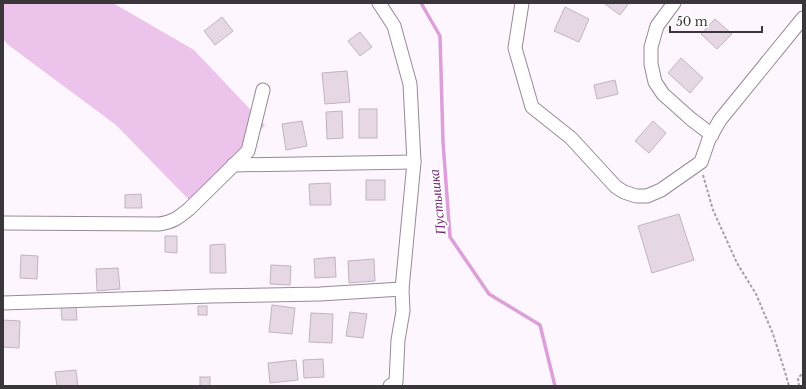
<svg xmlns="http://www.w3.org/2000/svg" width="806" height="389" viewBox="0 0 806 389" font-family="'Libre Baskerville',serif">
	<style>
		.green { fill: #ecc3ea }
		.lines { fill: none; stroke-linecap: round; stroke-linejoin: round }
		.stream { stroke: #dc9fd9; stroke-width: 3.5 }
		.building { fill: #e5d7e4; stroke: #c1b4c0 }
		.minor-casing { stroke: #978a96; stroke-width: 15 }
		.path { stroke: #a6a0a6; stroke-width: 2; stroke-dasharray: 3 2; stroke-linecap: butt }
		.minor { stroke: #fff; stroke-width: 13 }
		.labels { text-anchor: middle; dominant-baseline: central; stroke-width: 3.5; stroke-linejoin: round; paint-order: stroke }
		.water-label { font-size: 14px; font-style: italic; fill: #6f286e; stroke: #fff }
	</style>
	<rect width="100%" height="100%" fill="#fef6fe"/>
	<path class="green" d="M3 3H113L194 50 265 125 195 206 116 125 7 44 3 39Z"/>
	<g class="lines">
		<path class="stream" d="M421 3 440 36 443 142 450 237 489 294 540 325 555 386"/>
	</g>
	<g class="building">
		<path d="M606 3H629L620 15 605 4Z"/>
		<path d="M565 7 589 19 579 42 554 31Z"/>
		<path d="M222 17 233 31 215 45 204 31Z"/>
		<path d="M715 19 732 34 717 49 701 34Z"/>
		<path d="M360 32 372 47 360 56 348 41Z"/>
		<path d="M681 58 703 78 690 93 668 73Z"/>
		<path d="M347 71 350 102 325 104 322 73Z"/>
		<path d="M615 80 618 94 597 99 594 85Z"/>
		<rect x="359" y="109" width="18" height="29"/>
		<path d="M342 111 343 138 327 139 326 112Z"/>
		<path d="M302 121 307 146 286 150 282 124Z"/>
		<path d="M653 121 666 133 649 153 635 141Z"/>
		<rect x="366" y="180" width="19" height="20"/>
		<path d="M330 183 331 205H310L309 184Z"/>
		<path d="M141 194 142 208H125V195Z"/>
		<path d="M679 214 694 260 652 273 638 226Z"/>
		<path d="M165 236H177V253L165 252Z"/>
		<path d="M225 244 226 273H210V245Z"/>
		<path d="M21 255 38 256 37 279 20 278Z"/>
		<path d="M335 257 336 277 315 278 314 259Z"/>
		<path d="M374 259 375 281 349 283 348 261Z"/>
		<path d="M271 265 291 266 290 285 270 284Z"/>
		<path d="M118 268 120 289 97 291 96 269Z"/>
		<path d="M272 305 295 308 292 334 269 332Z"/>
		<path d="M76 306 77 320H62L61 307Z"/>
		<rect x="198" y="306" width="9" height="9"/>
		<path d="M350 312 367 314 363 338 346 336Z"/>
		<path d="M311 313 333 314 332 343 309 342Z"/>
		<path d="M3 320 20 321 19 348 3 347Z"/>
		<path d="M323 359 324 377 304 378 303 360Z"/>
		<path d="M296 360 298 380 270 383 268 363Z"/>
		<path d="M76 370 78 386H57L55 372Z"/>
		<rect x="200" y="377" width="10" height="9"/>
	</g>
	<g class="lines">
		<defs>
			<g id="minor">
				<path d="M379 3 394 26 410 84 414 162 402 289 403 311 398 340 396 382 390 386"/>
				<path d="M522 3 515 48 532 107 571 138 616 187 624 192 636 196H647L661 190 701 162 709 139 720 120 803 18"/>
				<path d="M674 3 657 26 651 47V64L655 82 663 94 691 119 712 135"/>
				<path d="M233 165 414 162"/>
				<path d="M3 223 159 224C173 222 178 218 189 209L248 151 263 90"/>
				<path d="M3 303 211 296 320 294 402 289"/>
			</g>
		</defs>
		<use href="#minor" class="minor-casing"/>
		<g class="path">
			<path d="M703 175 713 210 737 263 756 294 773 334 785 372 789 386"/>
			<path d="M799 386 798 378 803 373"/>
		</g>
		<use href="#minor" class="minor"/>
	</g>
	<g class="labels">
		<g class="water-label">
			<text transform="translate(437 202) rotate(-96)">Пустышка</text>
		</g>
	</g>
	<rect width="806" height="389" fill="none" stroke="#3b363b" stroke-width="8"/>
	<path d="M670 26v6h92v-6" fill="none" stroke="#3b363b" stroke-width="2"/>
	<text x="676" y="26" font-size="12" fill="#3b363b" stroke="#ffffff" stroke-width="3" paint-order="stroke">50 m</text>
</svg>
